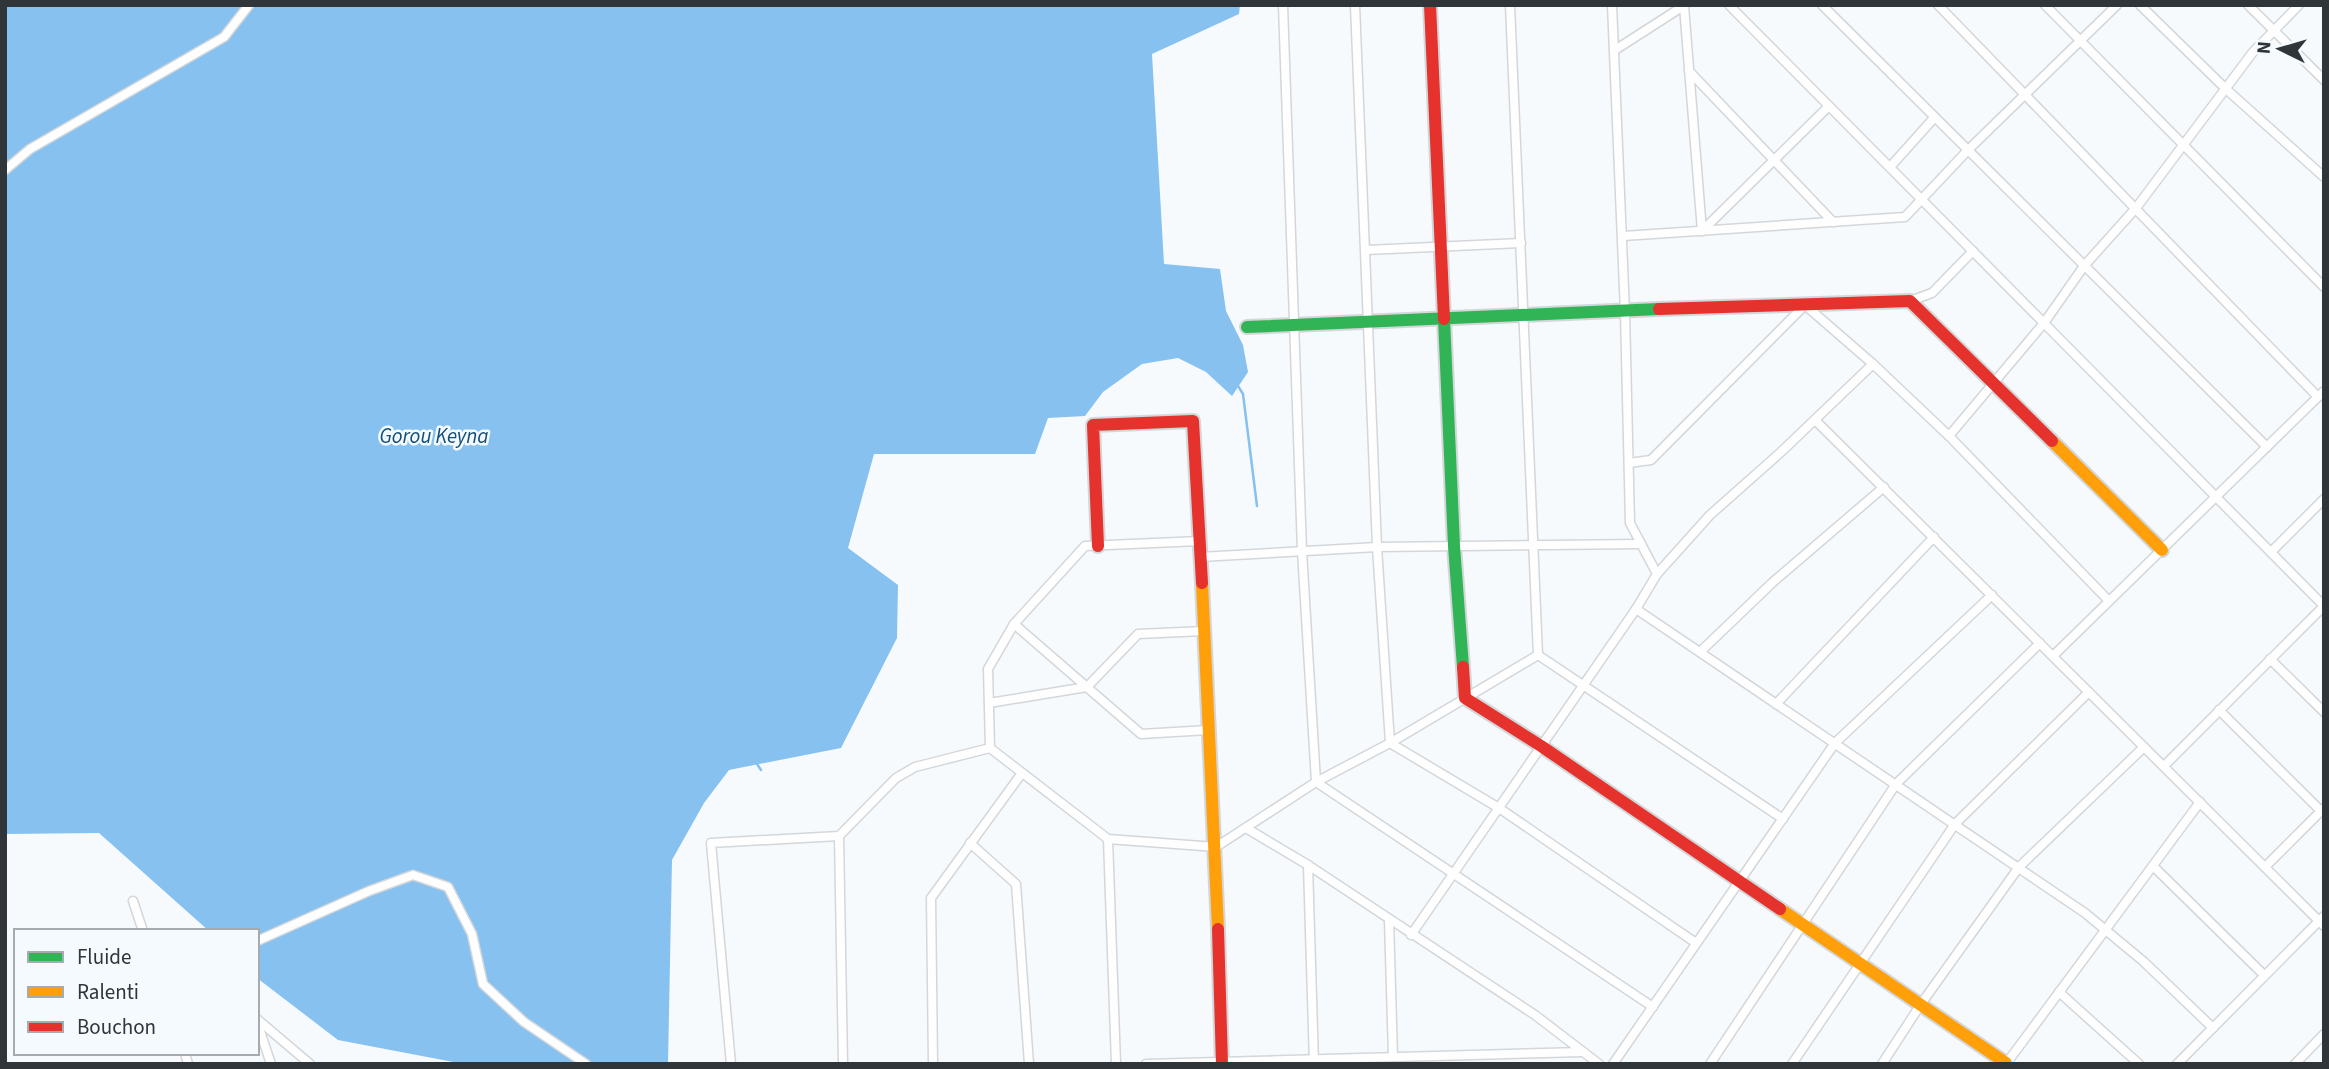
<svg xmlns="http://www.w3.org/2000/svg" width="2329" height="1069" viewBox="0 0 2329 1069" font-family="'Source Sans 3',sans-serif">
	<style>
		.water { fill: #86c1f0 }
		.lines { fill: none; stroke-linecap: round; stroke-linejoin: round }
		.stream { stroke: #86c1f0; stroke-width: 2.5 }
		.street-casing { stroke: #d3d7da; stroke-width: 11 }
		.fast-casing { stroke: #d3d7da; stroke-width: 16 }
		.slow-casing { stroke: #d3d7da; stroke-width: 16 }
		.jam-casing { stroke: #d3d7da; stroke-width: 16 }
		.street { stroke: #fefeff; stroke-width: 8 }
		.fast { stroke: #30b455; stroke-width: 12 }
		.slow { stroke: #ff9f0a; stroke-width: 12 }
		.jam { stroke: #e5322d; stroke-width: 12 }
		.labels { text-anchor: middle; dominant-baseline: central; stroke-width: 5; stroke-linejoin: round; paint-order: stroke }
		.water-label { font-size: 21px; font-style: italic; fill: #114f7a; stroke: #f5faff }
	</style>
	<rect width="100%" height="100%" fill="#f7fafd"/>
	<path class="water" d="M5 5H1240L1239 14 1152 54 1164 264 1220 269 1226 311 1243 345 1248 372 1232 396 1206 372 1178 358 1142 364 1103 392 1085 416 1048 418 1035 454H874L848 548 898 585 897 638 841 748 729 770 704 803 672 860 668 1064H464L338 1040 257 978V931H209L99 833 5 834Z"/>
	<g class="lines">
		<g class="stream">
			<path d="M1238 386 1243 394 1257 506"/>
			<path d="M755 761 761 770"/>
		</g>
		<defs>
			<g id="street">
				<path d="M1283 5 1302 551 1316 782 1653 1007"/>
				<path d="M1355 5 1377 547 1390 743 1499 808 1696 943"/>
				<path d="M1510 5 1538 655"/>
				<path d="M1612 5 1625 312 1630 523 1657 574"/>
				<path d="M1729 5 2324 606"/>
				<path d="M1822 5 2267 447"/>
				<path d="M1938 5 2318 397"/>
				<path d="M2045 5 2324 287"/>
				<path d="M2140 5 2226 89 2324 177"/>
				<path d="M2248 5 2324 80"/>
				<path d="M1684 6 1702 231"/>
				<path d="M1615 50 1685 5"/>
				<path d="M1689 71 1833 222"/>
				<path d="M1890 167 1934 118"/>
				<path d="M5 170 30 149 224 37 249 5"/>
				<path d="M1702 231 1829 106"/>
				<path d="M1623 236 1905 217 1968 150 2117 5"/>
				<path d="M1366 250 1521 243"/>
				<path d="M1910 301 1932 293 1973 251"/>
				<path d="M1815 420 2324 926"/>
				<path d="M1949 436 2044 323 2084 266 2136 208 2253 52 2299 5"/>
				<path d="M1629 463 1651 460 1805 305 1873 364 1949 436 2109 601"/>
				<path d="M1200 541 1085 546 1014 624 1141 734 1208 730"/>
				<path d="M2271 552 2324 499"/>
				<path d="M1200 557 1377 547 1641 544"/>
				<path d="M1636 609 2085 913 2143 961 2213 1028"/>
				<path d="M1700 652 1773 582 1884 487"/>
				<path d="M1538 655 1783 819"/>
				<path d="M2053 656 2324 391"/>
				<path d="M2270 659 2324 712"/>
				<path d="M989 703 1087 687 1138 634 1204 631"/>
				<path d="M1776 704 1934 537"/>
				<path d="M2219 710 2321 811"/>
				<path d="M990 748 1108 839 1216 847 1316 782 1390 743 1538 655"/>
				<path d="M990 748 988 669 1014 624"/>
				<path d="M2164 766 2324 606"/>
				<path d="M1246 828 1308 865 1535 1015 1599 1064"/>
				<path d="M839 836 843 1064"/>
				<path d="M1108 839 1116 1064"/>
				<path d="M970 843 1016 884 1029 1064"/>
				<path d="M1308 865 1314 1064"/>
				<path d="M2153 866 2264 975"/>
				<path d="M2265 867 2324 808"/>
				<path d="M133 901 143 931"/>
				<path d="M1389 920 1393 1057"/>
				<path d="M1411 935 1636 609 1657 574 1710 515 1781 452 1873 364"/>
				<path d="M257 941 369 891 413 875 448 887 472 934 483 984 524 1022 586 1064"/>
				<path d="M2059 992 2139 1064"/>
				<path d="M257 1019 310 1064"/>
				<path d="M257 1022 271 1064"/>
				<path d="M185 1053 188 1064"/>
				<path d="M731 1064 711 843 839 836 896 778 915 767 990 748"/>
				<path d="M933 1064 931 898 1022 773"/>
				<path d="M1146 1064 1583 1052"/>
				<path d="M1613 1064 1835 743 1992 595"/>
				<path d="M1710 1064 1896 784 2040 643"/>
				<path d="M1792 1064 1955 824 2089 692"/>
				<path d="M1882 1064 1921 1004 2019 867 2144 747"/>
				<path d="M2006 1064 2200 802"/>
				<path d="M2177 1064 2324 916"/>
				<path d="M2295 1064 2324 1034"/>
			</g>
			<g id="fast">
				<path d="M1444 319 1454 546 1463 667"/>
				<path d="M1247 327 1659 309"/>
			</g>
			<g id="slow">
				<path d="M2052 441 2162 550"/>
				<path d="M1202 583 1218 929"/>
				<path d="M1780 909 2006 1063"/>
			</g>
			<g id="jam">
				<path d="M1430 5 1444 319"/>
				<path d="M1659 309 1910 301 2052 441"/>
				<path d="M1098 546 1093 425 1193 421 1202 583"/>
				<path d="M1463 667 1465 698 1541 746 1780 909"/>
				<path d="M1218 929 1222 1064"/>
			</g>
		</defs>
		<use href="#street" class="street-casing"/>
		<use href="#fast" class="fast-casing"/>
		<use href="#slow" class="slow-casing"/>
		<use href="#jam" class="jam-casing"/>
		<use href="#street" class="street"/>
		<use href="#fast" class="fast"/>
		<use href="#slow" class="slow"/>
		<use href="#jam" class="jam"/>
	</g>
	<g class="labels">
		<g class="water-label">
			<text x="434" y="436">Gorou Keyna</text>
		</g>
	</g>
	<rect width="2329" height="1069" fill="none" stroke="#30353a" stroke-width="14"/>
	<rect x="14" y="929" width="245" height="126" fill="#f5faff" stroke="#a6abb0" stroke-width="2"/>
	<rect x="28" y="952" width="35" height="10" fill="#30b455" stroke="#a6abb0" stroke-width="2"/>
	<text x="77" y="964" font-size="21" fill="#30353a">Fluide</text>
	<rect x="28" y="987" width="35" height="10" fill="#ff9f0a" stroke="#a6abb0" stroke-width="2"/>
	<text x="77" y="999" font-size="21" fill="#30353a">Ralenti</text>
	<rect x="28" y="1022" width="35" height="10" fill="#e5322d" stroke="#a6abb0" stroke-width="2"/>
	<text x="77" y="1034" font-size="21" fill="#30353a">Bouchon</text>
	<g transform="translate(2280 49) rotate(275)" stroke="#f5faff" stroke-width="5" paint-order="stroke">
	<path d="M0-5L12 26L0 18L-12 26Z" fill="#30353a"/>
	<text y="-10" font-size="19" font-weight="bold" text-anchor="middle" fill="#30353a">N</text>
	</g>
</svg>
